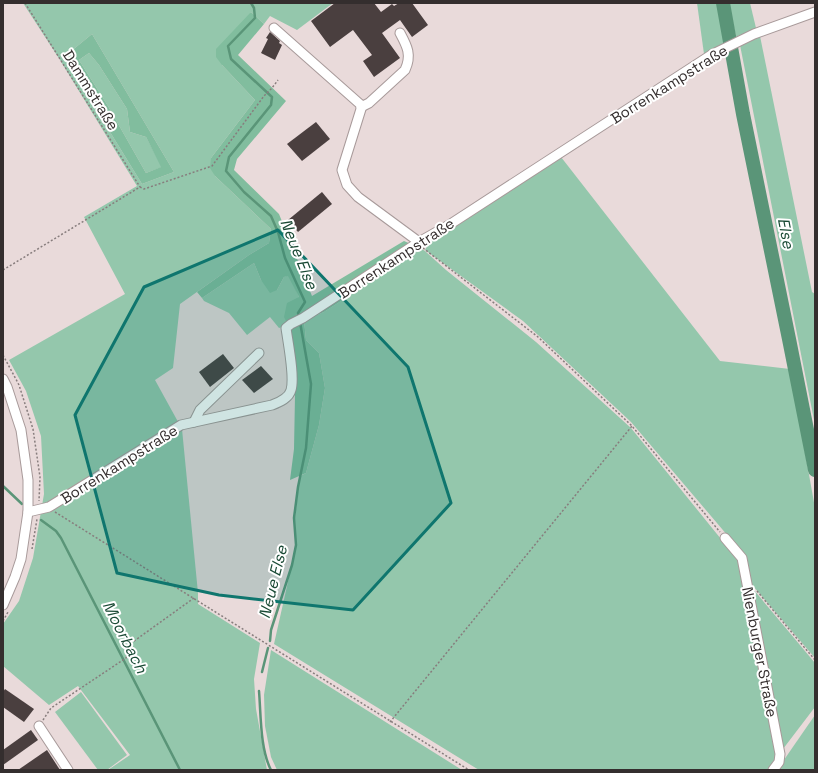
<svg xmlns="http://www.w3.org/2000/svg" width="818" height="773" viewBox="0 0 818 773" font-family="'Space Grotesk',sans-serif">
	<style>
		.green { fill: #94c7ac; fill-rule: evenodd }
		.forest { fill: #81bd9e; fill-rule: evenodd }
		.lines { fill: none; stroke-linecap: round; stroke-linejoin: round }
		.stream { stroke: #5a9578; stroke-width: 2.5 }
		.river { stroke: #5a9578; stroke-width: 14 }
		.building { fill: #4a3f3f }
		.minor-casing { stroke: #a89a9a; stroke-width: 11 }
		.path { stroke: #877d7d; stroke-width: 1.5; stroke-dasharray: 2 2; stroke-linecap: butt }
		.minor { stroke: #fff; stroke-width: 9 }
		.marked { fill: #0f766e; fill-opacity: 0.2; stroke: #0f766e; stroke-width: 3; stroke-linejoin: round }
		.labels { text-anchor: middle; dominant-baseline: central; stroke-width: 4; stroke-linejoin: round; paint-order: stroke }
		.street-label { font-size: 15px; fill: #342e2e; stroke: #fff }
		.water-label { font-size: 16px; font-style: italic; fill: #1a4a35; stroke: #fff }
	</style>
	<rect width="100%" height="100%" fill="#e9dada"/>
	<g class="green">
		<path d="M23 3H333L297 30 270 16 264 24 251 12 222 65 255 100 211 158 215 176 271 229 269 243 249 255 180 304 173 368 155 380 182 429 198 593V604L260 643 254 679 256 709 267 770H108L130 755 78 686 49 705 3 666V624L19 601 33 558 44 494 41 436 26 391 9 360 125 294 84 217 137 186 60 60ZM92 34 174 172 142 184 64 57Z"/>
		<path d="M697 3H720L728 42 704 54Z"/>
		<path d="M729 3H750L756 28 736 37Z"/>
		<path d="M760 36 812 292 815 294V425L740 45Z"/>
		<path d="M89 53 99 65 127 109 130 132 146 137 162 167 146 173 108 106 79 60Z"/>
		<path d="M561 157 720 361 790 369 815 508V658L753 586 748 574 745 556 631 422 523 321 425 250 430 240Z"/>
		<path d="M422 249 425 251 446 270 536 342 631 428 738 560 743 577 815 663V707L767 770H479L274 644 296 546 295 518 300 476 306 473 319 425 325 388 319 353 306 340 304 320 324 312Z"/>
		<path d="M254 263 261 280 277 290 284 277 289 275 299 297 288 325 279 328 270 317 247 335 229 313 204 301 202 298Z"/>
		<path d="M271 650 462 770H277L271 757 265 726 264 695Z"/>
		<path d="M81 692 127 755 107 770H98L55 712Z"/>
		<path d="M815 715V770H777Z"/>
	</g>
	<g class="forest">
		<path d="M251 12 264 24 238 55 286 101 237 159 234 170 279 214 312 296 404 241 422 249 324 312 304 320 306 340 319 353 325 388 319 425 306 473 290 480 294 449 295 396 288 325 284 317 287 303 299 297 288 276 284 277 277 290 270 293 261 280 254 263 202 298 197 292 249 255 269 243 271 229 215 176 210 168 211 158 255 100 222 65 216 57V49Z"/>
		<path d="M92 34 174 172 142 184 64 57ZM89 53 99 65 127 109 130 132 146 137 161 167 146 173 108 106 79 60Z"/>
	</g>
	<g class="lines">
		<g class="stream">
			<path d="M251 3 254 8 255 18 228 46 231 59 272 97 271 105 229 157 226 171 244 192 271 216 278 232 285 258 305 302 298 313 299 317"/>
			<path d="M3 486 22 504"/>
			<path d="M41 520 56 531 61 538 180 770"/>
			<path d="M270 641 271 630 292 565 296 545 294 518 298 487 306 448 311 384 300 322"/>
			<path d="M262 672 268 648"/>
			<path d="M259 691C261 715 260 749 271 770"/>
		</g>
		<path class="river" d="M723 3 743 114 789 339 815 470"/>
	</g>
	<g class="building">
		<path d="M335 3H374L381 12 392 4 394 6 399 3H412L428 25 412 37 400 20 382 33 400 58 374 77 363 61 372 55 353 30 330 47 311 21Z"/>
		<path d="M270 32 280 41 279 43 282 45 275 60 261 53 268 39 266 38Z"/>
		<path d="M316 122 330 139 302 161 287 144Z"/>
		<path d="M322 192 332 204 298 232 288 220Z"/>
		<path d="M223 354 234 368 210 387 199 372Z"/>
		<path d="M261 366 273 379 254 393 242 380Z"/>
		<path d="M5 689 34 709 24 722 3 707V692Z"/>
		<path d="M31 730 38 740 3 765V750Z"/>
		<path d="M47 750 60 770H18Z"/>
	</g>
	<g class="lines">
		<defs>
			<g id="minor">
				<path d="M274 28 361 105V109L342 170 347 185 358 197 419 242"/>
				<path d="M361 107 369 103 405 70C412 55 407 46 400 33"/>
				<path d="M3 379 7 387 21 430 28 480V512L21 559 15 577 3 605"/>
				<path d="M194 422 200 410 259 353"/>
				<path d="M28 512 49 507 181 425 272 405C280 402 289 398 291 390 295 377 288 343 286 328L291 324 303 318 419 242 449 225 711 55 754 34 815 12"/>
				<path d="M725 538 742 558 780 754 779 762 773 770"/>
				<path d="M39 726 68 770"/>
			</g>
		</defs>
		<use href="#minor" class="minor-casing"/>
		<g class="path">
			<path d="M25 3 140 187"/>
			<path d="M423 248 538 337 632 426 720 532"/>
			<path d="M3 270 140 187 144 189 212 166 264 96 272 88 278 80"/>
			<path d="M3 355 19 385 33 429 40 477 39 501"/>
			<path d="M55 512 469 770"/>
			<path d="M32 549 37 519"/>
			<path d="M757 591 815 660"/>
			<path d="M3 621 8 612"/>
			<path d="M43 720 51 708 126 658 130 644 194 598"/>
			<path d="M390 722 632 426"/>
		</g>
		<use href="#minor" class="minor"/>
	</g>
	<path class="marked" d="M278 230 408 367 451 503 353 610 219 595 117 573 75 415 144 287Z"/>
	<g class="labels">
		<g class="street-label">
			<text transform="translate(669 84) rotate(-32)">Borrenkampstraße</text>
			<text transform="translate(91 90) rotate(58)">Dammstraße</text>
			<text transform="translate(396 258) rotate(-33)">Borrenkampstraße</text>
			<text transform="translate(119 464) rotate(-32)">Borrenkampstraße</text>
			<text transform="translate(760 652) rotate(79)">Nienburger Straße</text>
		</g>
		<g class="water-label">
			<text transform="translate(786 233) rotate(79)">Else</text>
			<text transform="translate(299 254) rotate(68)">Neue Else</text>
			<text transform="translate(273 582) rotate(-76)">Neue Else</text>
			<text transform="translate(125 637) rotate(63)">Moorbach</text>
		</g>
	</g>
	<rect width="818" height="773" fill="none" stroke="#342e2e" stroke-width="8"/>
</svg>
